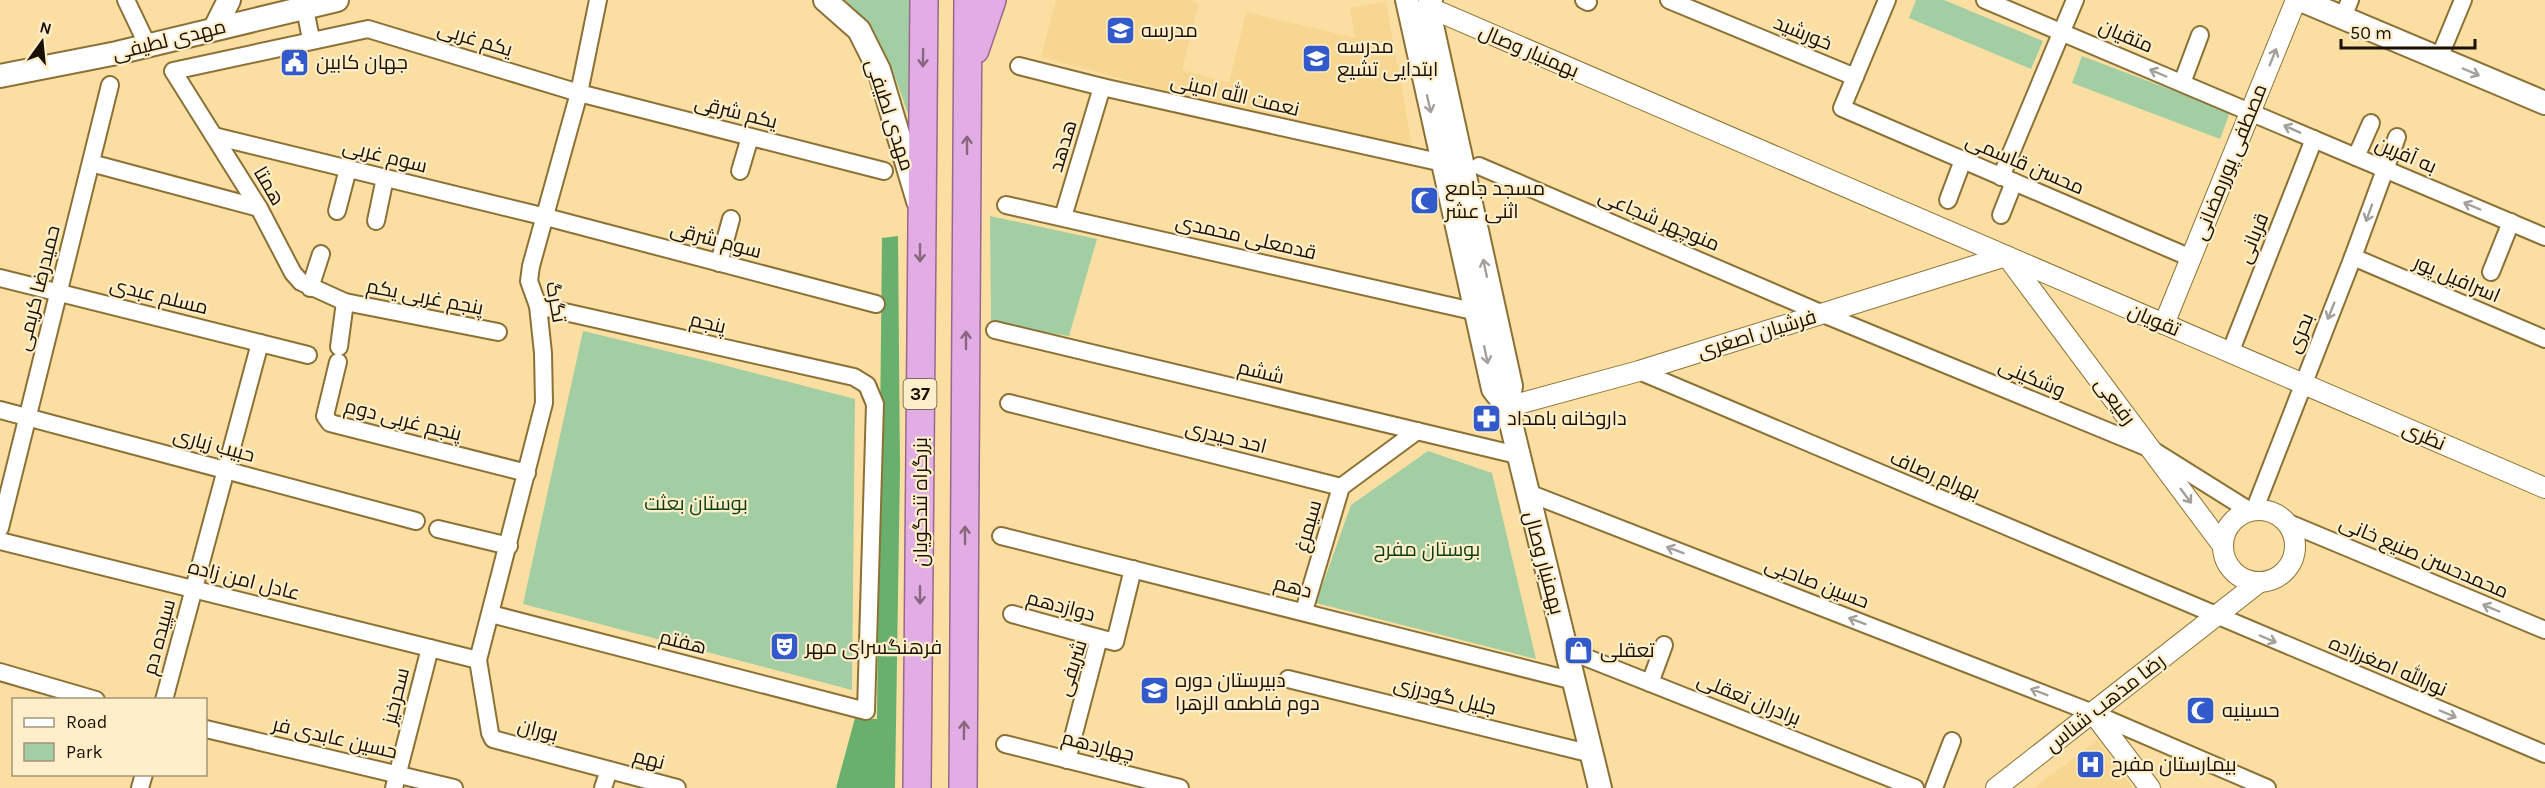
<svg xmlns="http://www.w3.org/2000/svg" width="2545" height="788" viewBox="0 0 2545 788" font-family="Karla,Cairo,sans-serif">
	<style>
		.built { fill: #f6d691 }
		.green { fill: #a3cea4 }
		.forest { fill: #69b06e }
		.lines { fill: none; stroke-linecap: round; stroke-linejoin: round }
		.minor-casing { stroke: #8b7136; stroke-width: 20 }
		.tertiary-casing { stroke: #8b7136; stroke-width: 22 }
		.secondary-casing { stroke: #8b7136; stroke-width: 26 }
		.trunk-casing { stroke: #976890; stroke-width: 30 }
		.minor { stroke: #fff; stroke-width: 16 }
		.tertiary { stroke: #fff; stroke-width: 20 }
		.secondary { stroke: #fff; stroke-width: 22 }
		.trunk { stroke: #e2ace4; stroke-width: 27 }
		.oneway { stroke: #a39f99 }
		.oneway2 { stroke: #88667d }
		.labels { text-anchor: middle; dominant-baseline: central; stroke-width: 4.5; stroke-linejoin: round; paint-order: stroke }
		.shield { fill: #ffeeca; stroke: #5f533d; stroke-width: 1.5 }
		.shield-label { font-size: 18px; font-weight: bold; fill: #1a1000 }
		.poi-label { font-size: 20px; fill: #1a1000; stroke: #ffeeca; text-anchor: start }
		.street-label { font-size: 20px; fill: #1a1000; stroke: #ffeeca }
		.park-label { font-size: 20px; fill: #0b3f13; stroke: #ffeeca }
	</style>
	<rect width="100%" height="100%" fill="#fbdfa2"/>
	<g class="built">
		<path d="M1056 0H1190L1199 3 1182 70 1229 83 1246 12 1355 38 1350 8 1386 2 1413 151 1204 101 1041 57Z"/>
		<path d="M2097 741 2133 788H2034Z"/>
	</g>
	<g class="green">
		<path d="M845 0H910L908 114C892 66 881 36 845 0Z"/>
		<path d="M1916 0H1944L2043 41 2031 69 1909 18Z"/>
		<path d="M2082 56 2230 112 2220 139 2072 83Z"/>
		<path d="M990 216 1097 239 1069 336 991 324Z"/>
		<path d="M583 331 708 361 855 399 852 690 523 604Z"/>
		<path d="M1428 451 1492 473 1536 659 1316 603 1351 505Z"/>
	</g>
	<path class="forest" d="M898 236 900 468 895 788H836L855 718 877 719 882 238Z"/>
	<g class="lines">
		<defs>
			<g id="minor">
				<path d="M126 0 147 44"/>
				<path d="M598 0 579 93 531 266 529 281 538 306 543 353 544 403 478 660 490 733 493 739 677 788"/>
				<path d="M1584 0 1588 2"/>
				<path d="M1669 0 1855 77"/>
				<path d="M1887 0 1842 108 2191 258"/>
				<path d="M1985 0 2545 237"/>
				<path d="M305 9 311 39"/>
				<path d="M2343 17 2350 0"/>
				<path d="M2439 58 2463 0"/>
				<path d="M1019 66 1102 87 1443 163"/>
				<path d="M2182 83 2200 35"/>
				<path d="M214 136 546 217 876 304"/>
				<path d="M2356 157 2371 123"/>
				<path d="M91 163 259 208"/>
				<path d="M1479 166 1823 314 2151 449 2250 511"/>
				<path d="M740 171 750 137"/>
				<path d="M2001 177 2075 0"/>
				<path d="M1948 200 1963 160"/>
				<path d="M1006 205 1477 312"/>
				<path d="M337 211 348 169"/>
				<path d="M2001 215 2014 182"/>
				<path d="M1063 217 1102 87"/>
				<path d="M376 221 385 178"/>
				<path d="M2353 257 2545 339"/>
				<path d="M719 263 731 219"/>
				<path d="M2491 272 2511 222"/>
				<path d="M0 278 308 355"/>
				<path d="M310 288 321 254"/>
				<path d="M995 330 1517 455"/>
				<path d="M498 332 345 302 301 282 293 273 259 208 173 71 368 29 579 93 884 171"/>
				<path d="M339 347 345 302"/>
				<path d="M2230 353 2314 139"/>
				<path d="M338 362 325 416 330 423 527 473"/>
				<path d="M1639 371 2545 754"/>
				<path d="M1009 403 1341 487 1417 431"/>
				<path d="M0 410 416 521"/>
				<path d="M1526 492 2093 713 2267 788"/>
				<path d="M2254 511 2353 257 2397 137"/>
				<path d="M2286 522 2545 630"/>
				<path d="M0 528 110 85"/>
				<path d="M438 529 509 546"/>
				<path d="M1001 536 1574 681"/>
				<path d="M0 541 478 660"/>
				<path d="M1304 611 1341 487"/>
				<path d="M491 614 866 711 875 404 867 385 854 377 538 306"/>
				<path d="M1012 614 1099 638"/>
				<path d="M1567 650 1915 788"/>
				<path d="M0 672 96 700"/>
				<path d="M1288 679 1592 754"/>
				<path d="M1650 683 1664 645"/>
				<path d="M164 700 260 343"/>
				<path d="M206 729 454 788"/>
				<path d="M1005 744 1180 788"/>
				<path d="M1067 760 1099 638 1115 642 1133 569"/>
				<path d="M140 788 144 774"/>
				<path d="M394 788 430 648"/>
				<path d="M603 788 609 770"/>
				<path d="M1934 788 1952 741"/>
			</g>
			<g id="tertiary">
				<path d="M1428 7 2545 488"/>
				<path d="M2008 258 2223 546"/>
				<path d="M2164 324 2296 0"/>
				<path d="M1507 407 1639 371 2006 256"/>
				<circle cx="2259" cy="546" r="36"/>
				<path d="M2093 713 2150 788"/>
				<path d="M1996 788 2258 583"/>
			</g>
			<g id="secondary">
				<path d="M825 0 859 30 879 70 918 201"/>
				<path d="M1407 0 1493 389 1507 407 1600 788"/>
				<path d="M1431 0 1428 7 1511 386 1507 407"/>
				<path d="M2301 0 2545 103"/>
				<path d="M215 28 229 0"/>
				<path d="M0 76 117 53 337 0"/>
			</g>
			<g id="trunk">
				<path d="M975 50 992 0"/>
				<path d="M917 788 924 0"/>
				<path d="M963 788 968 0"/>
			</g>
		</defs>
		<use href="#minor" class="minor-casing"/>
		<use href="#tertiary" class="tertiary-casing"/>
		<use href="#secondary" class="secondary-casing"/>
		<use href="#trunk" class="trunk-casing"/>
		<use href="#minor" class="minor"/>
		<use href="#tertiary" class="tertiary"/>
		<use href="#secondary" class="secondary"/>
		<use href="#trunk" class="trunk"/>
	</g>
	<defs><path id="oneway-shaft" d="M-6 0H5M1.5-3L5.5 0L1.5 3" fill="none" stroke-width="1.6" stroke-linecap="round" stroke-linejoin="round" transform="scale(1.5)"/></defs>
	<g class="oneway">
		<use href="#oneway-shaft" transform="translate(2273 57) rotate(-68)"/>
		<use href="#oneway-shaft" transform="translate(2471 72) rotate(23)"/>
		<use href="#oneway-shaft" transform="translate(2158 73) rotate(-157)"/>
		<use href="#oneway-shaft" transform="translate(1429 104) rotate(77)"/>
		<use href="#oneway-shaft" transform="translate(2292 129) rotate(-156)"/>
		<use href="#oneway-shaft" transform="translate(2472 206) rotate(-157)"/>
		<use href="#oneway-shaft" transform="translate(2369 213) rotate(110)"/>
		<use href="#oneway-shaft" transform="translate(1485 268) rotate(-102)"/>
		<use href="#oneway-shaft" transform="translate(2331 311) rotate(112)"/>
		<use href="#oneway-shaft" transform="translate(1486 355) rotate(78)"/>
		<use href="#oneway-shaft" transform="translate(2186 496) rotate(53)"/>
		<use href="#oneway-shaft" transform="translate(1675 550) rotate(-159)"/>
		<use href="#oneway-shaft" transform="translate(2491 608) rotate(-157)"/>
		<use href="#oneway-shaft" transform="translate(1857 621) rotate(-159)"/>
		<use href="#oneway-shaft" transform="translate(2268 639) rotate(23)"/>
		<use href="#oneway-shaft" transform="translate(2039 692) rotate(-159)"/>
		<use href="#oneway-shaft" transform="translate(2448 714) rotate(23)"/>
	</g>
	<g class="oneway2">
		<use href="#oneway-shaft" transform="translate(923 58) rotate(91)"/>
		<use href="#oneway-shaft" transform="translate(967 145) rotate(-90)"/>
		<use href="#oneway-shaft" transform="translate(920 253) rotate(90)"/>
		<use href="#oneway-shaft" transform="translate(966 340) rotate(-90)"/>
		<use href="#oneway-shaft" transform="translate(965 535) rotate(-90)"/>
		<use href="#oneway-shaft" transform="translate(920 595) rotate(90)"/>
		<use href="#oneway-shaft" transform="translate(964 730) rotate(-89)"/>
	</g>
	<defs>
		<symbol id="school-square" viewBox="-11 -11 22 22"><rect x="-9" y="-9" width="18" height="18" rx="4" fill="#325aca" stroke="#ffeeca"/><path d="M0-5L7-2L0 1L-7-2ZM-4 1L0 2.5L4 1V4Q0 6-4 4Z" fill="#fff"/></symbol>
		<symbol id="civic-square" viewBox="-11 -11 22 22"><rect x="-9" y="-9" width="18" height="18" rx="4" fill="#325aca" stroke="#ffeeca"/><path d="M-.6-6.5H3V-4.5H.6V-3L4-1V1h2V6H-6V1h2V-1L-.6-3ZM-1.2 2.5V6h2.4V2.5Z" fill="#fff"/></symbol>
		<symbol id="mosque-square" viewBox="-11 -11 22 22"><rect x="-9" y="-9" width="18" height="18" rx="4" fill="#325aca" stroke="#ffeeca"/><path d="M3.5-4.9A6 6 0 1 0 3.5 4.9A5 5 0 1 1 3.5-4.9Z" fill="#fff"/></symbol>
		<symbol id="pharmacy-square" viewBox="-11 -11 22 22"><rect x="-9" y="-9" width="18" height="18" rx="4" fill="#325aca" stroke="#ffeeca"/><path d="M-2-6h4v4h4v4h-4v4h-4v-4h-4v-4h4Z" fill="#fff"/></symbol>
		<symbol id="theatre-square" viewBox="-11 -11 22 22"><rect x="-9" y="-9" width="18" height="18" rx="4" fill="#325aca" stroke="#ffeeca"/><path d="M-5-5.5Q0-4 5-5.5V0Q5 5 0 6Q-5 5-5 0ZM-3.3-2.5H-1v1.5H-3.3ZM1-2.5H3.3v1.5H1ZM-2.8 1Q0 5.5 2.8 1Z" fill="#fff"/></symbol>
		<symbol id="shop-square" viewBox="-11 -11 22 22"><rect x="-9" y="-9" width="18" height="18" rx="4" fill="#325aca" stroke="#ffeeca"/><path d="M-5-2.5h2.3a2.7 3.5 0 0 1 5.4 0H5L5.5 6h-11ZM-1.5-2.5h3a1.5 2.3 0 0 0-3 0Z" fill="#fff"/></symbol>
		<symbol id="hospital-square" viewBox="-11 -11 22 22"><rect x="-9" y="-9" width="18" height="18" rx="4" fill="#325aca" stroke="#ffeeca"/><path d="M-5-5h3v3.5h4V-5h3V5h-3V1.5h-4V5h-3Z" fill="#fff"/></symbol>
	</defs>
	<g fill-rule="evenodd">
		<use href="#school-square" x="1104" y="14" width="33" height="33"/>
		<use href="#school-square" x="1300" y="42" width="33" height="33"/>
		<use href="#civic-square" x="278" y="46" width="33" height="33"/>
		<use href="#mosque-square" x="1408" y="184" width="33" height="33"/>
		<use href="#pharmacy-square" x="1470" y="402" width="33" height="33"/>
		<use href="#theatre-square" x="768" y="630" width="33" height="33"/>
		<use href="#shop-square" x="1562" y="634" width="33" height="33"/>
		<use href="#school-square" x="1138" y="674" width="33" height="33"/>
		<use href="#mosque-square" x="2184" y="694" width="33" height="33"/>
		<use href="#hospital-square" x="2074" y="748" width="33" height="33"/>
	</g>
	<g class="labels">
		<rect class="shield" x="903.5" y="379" width="33" height="30" rx="4.5"/>
		<g class="shield-label">
			<text x="920" y="394">37</text>
		</g>
		<g class="poi-label">
			<text x="1141" y="30">مدرسه</text>
			<text x="1337" y="46">مدرسه<tspan x="1337" dy="23">ابتدایی تشیع</tspan></text>
			<text x="316" y="62">جهان کابین</text>
			<text x="1445" y="188">مسجد جامع<tspan x="1445" dy="23">اثنی عشر</tspan></text>
			<text x="1507" y="418">داروخانه بامداد</text>
			<text x="805" y="647">فرهنگسرای مهر</text>
			<text x="1600" y="650">تعقلی</text>
			<text x="1175" y="680">دبیرستان دوره<tspan x="1175" dy="23">دوم فاطمه الزهرا</tspan></text>
			<text x="2222" y="710">حسینیه</text>
			<text x="2111" y="764">بیمارستان مفرح</text>
		</g>
		<g class="street-label">
			<text transform="translate(1803 33) rotate(22)">خورشید</text>
			<text transform="translate(2126 36) rotate(23)">متقیان</text>
			<text transform="translate(475 39) rotate(17)">یکم غربی</text>
			<text transform="translate(169 40) rotate(-14)">مهدی لطیفی</text>
			<text transform="translate(1529 51) rotate(23)">بهمنیار وصال</text>
			<text transform="translate(1235 95) rotate(13)">نعمت الله امینی</text>
			<text transform="translate(736 112) rotate(14)">یکم شرقی</text>
			<text transform="translate(890 115) rotate(72)">مهدی لطیفی</text>
			<text transform="translate(1063 146) rotate(-73)">هدهد</text>
			<text transform="translate(2406 155) rotate(23)">به آفرین</text>
			<text transform="translate(385 156) rotate(14)">سوم غربی</text>
			<text transform="translate(2230 162) rotate(-68)">مصطفی پوررمضانی</text>
			<text transform="translate(2025 164) rotate(23)">محسن قاسمی</text>
			<text transform="translate(269 186) rotate(60)">همتا</text>
			<text transform="translate(1659 220) rotate(23)">منوچهر شجاعی</text>
			<text transform="translate(1246 237) rotate(13)">قدمعلی محمدی</text>
			<text transform="translate(2253 238) rotate(-68)">قربانی</text>
			<text transform="translate(716 240) rotate(15)">سوم شرقی</text>
			<text transform="translate(2457 279) rotate(23)">اسرافیل پور</text>
			<text transform="translate(38 288) rotate(-76)">حمیدرضا کریمی</text>
			<text transform="translate(159 296) rotate(14)">مسلم عبدی</text>
			<text transform="translate(425 297) rotate(11)">پنجم غربی یکم</text>
			<text transform="translate(556 302) rotate(80)">تگرگ</text>
			<text transform="translate(2154 320) rotate(23)">تقویان</text>
			<text transform="translate(708 323) rotate(13)">پنجم</text>
			<text transform="translate(2300 333) rotate(-68)">بحری</text>
			<text transform="translate(1757 334) rotate(-17)">فرشیان اصغری</text>
			<text transform="translate(1261 372) rotate(13)">ششم</text>
			<text transform="translate(2032 378) rotate(23)">وشکینی</text>
			<text transform="translate(2115 401) rotate(53)">رفیعی</text>
			<text transform="translate(403 420) rotate(14)">پنجم غربی دوم</text>
			<text transform="translate(2424 436) rotate(23)">نظری</text>
			<text transform="translate(1226 437) rotate(14)">احد حیدری</text>
			<text transform="translate(214 445) rotate(15)">حبیب زیاری</text>
			<text transform="translate(1935 475) rotate(23)">بهرام رصاف</text>
			<text transform="translate(920 502) rotate(-90)">بزرگراه تندگویان</text>
			<text transform="translate(1308 526) rotate(-74)">سیمرغ</text>
			<text transform="translate(2424 557) rotate(23)">محمدحسن صنیع خانی</text>
			<text transform="translate(1544 563) rotate(75)">بهمنیار وصال</text>
			<text transform="translate(244 580) rotate(14)">عادل امن زاده</text>
			<text transform="translate(1817 583) rotate(21)">حسین صاحبی</text>
			<text transform="translate(1293 587) rotate(14)">دهم</text>
			<text transform="translate(1061 606) rotate(15)">دوازدهم</text>
			<text transform="translate(159 637) rotate(-75)">سپیده دم</text>
			<text transform="translate(683 642) rotate(14)">هفتم</text>
			<text transform="translate(2388 666) rotate(23)">نورالله اصغرزاده</text>
			<text transform="translate(1072 668) rotate(-72)">شریفی</text>
			<text transform="translate(396 696) rotate(-76)">سحرخیز</text>
			<text transform="translate(1445 696) rotate(14)">جلیل گودرزی</text>
			<text transform="translate(1749 699) rotate(22)">برادران تعقلی</text>
			<text transform="translate(2105 703) rotate(-38)">رضا مذهب شناس</text>
			<text transform="translate(538 730) rotate(14)">بوران</text>
			<text transform="translate(335 738) rotate(13)">حسین عابدی‌ فر</text>
			<text transform="translate(1098 746) rotate(14)">چهاردهم</text>
			<text transform="translate(649 759) rotate(15)">نهم</text>
		</g>
		<g class="park-label">
			<text x="696" y="503">بوستان بعثت</text>
			<text x="1427" y="549">بوستان مفرح</text>
		</g>
	</g>
	<rect x="12" y="698" width="195" height="78" fill="#ffeeca" stroke="#a39579" stroke-width="1.5"/>
	<rect x="24" y="718" width="30" height="9" fill="#ffffff" stroke="#a39579" stroke-width="1.5"/>
	<text x="66" y="728" font-size="18" fill="#1a1000">Road</text>
	<rect x="24" y="743" width="30" height="18" fill="#a3cea4" stroke="#a39579" stroke-width="1.5"/>
	<text x="66" y="758" font-size="18" fill="#1a1000">Park</text>
	<g transform="translate(42 42) rotate(15)" stroke="#ffeeca" stroke-width="4.5" paint-order="stroke">
	<path d="M0-4.5L10 22L0 15L-10 22Z" fill="#1a1000"/>
	<text y="-9" font-size="16" font-weight="bold" text-anchor="middle" fill="#1a1000">N</text>
	</g>
	<path d="M2341 39v9h134v-9" fill="none" stroke="#1a1000" stroke-width="3"/>
	<text x="2350" y="39" font-size="18" fill="#1a1000" stroke="#ffeeca" stroke-width="4.5" paint-order="stroke">50 m</text>
</svg>
